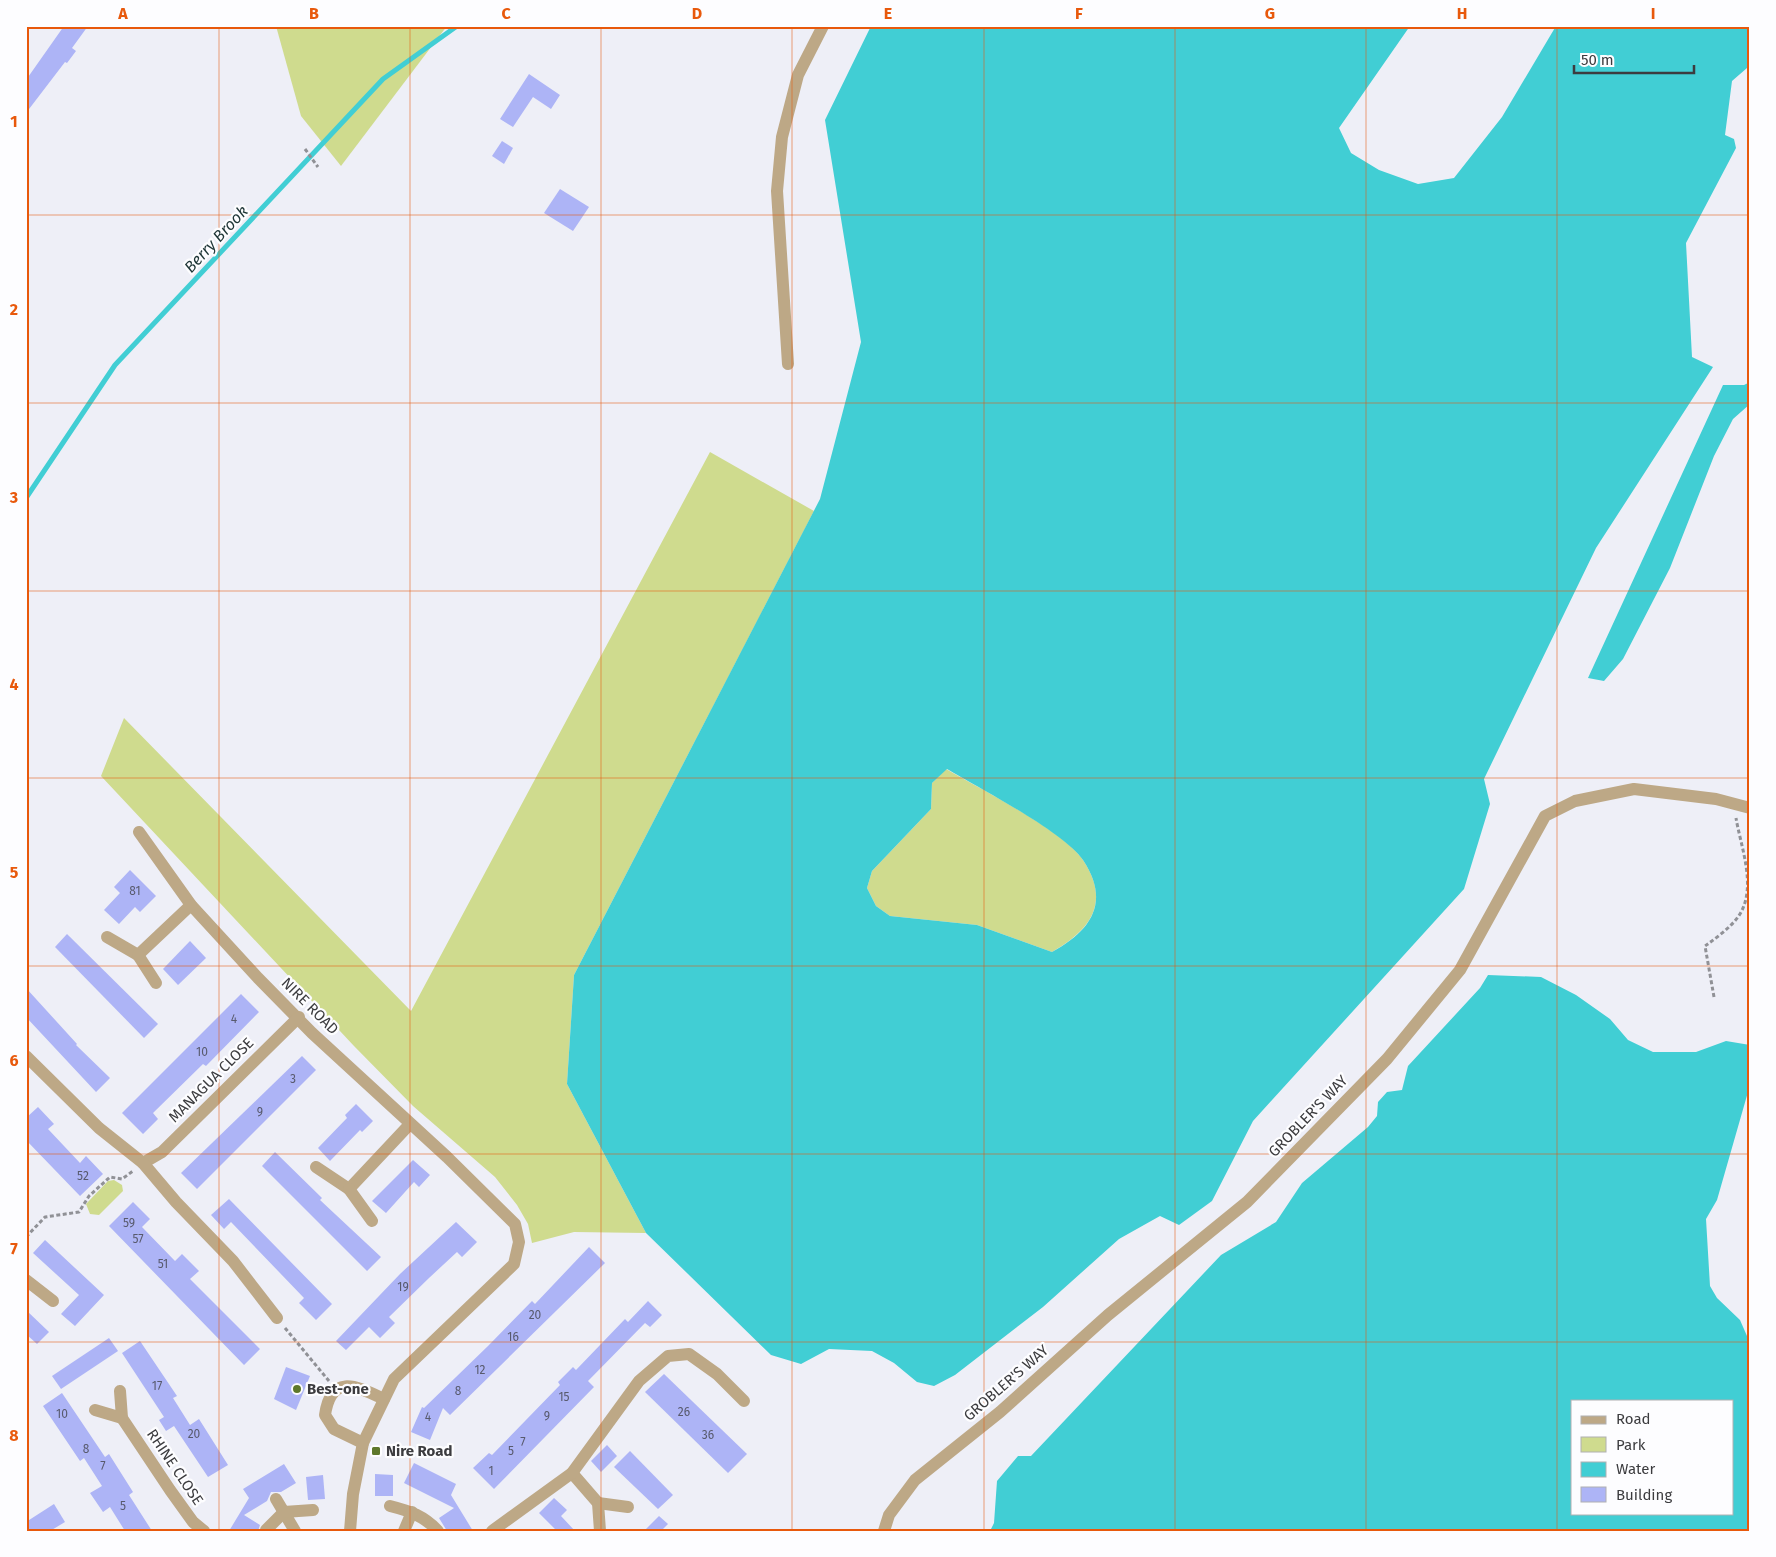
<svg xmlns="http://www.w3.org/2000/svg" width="1776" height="1557" viewBox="0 0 1776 1557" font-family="'Fira Sans',sans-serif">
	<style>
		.green { fill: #cfdb8e }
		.water { fill: #41ced4; fill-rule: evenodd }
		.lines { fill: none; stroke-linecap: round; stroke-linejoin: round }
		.stream { stroke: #41ced4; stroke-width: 5 }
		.building { fill: #adb4f6 }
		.path { stroke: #909196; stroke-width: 3; stroke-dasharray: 4 2.5; stroke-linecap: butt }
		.minor { stroke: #bda886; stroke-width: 12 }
		.grid { fill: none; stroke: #e8590c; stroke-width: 1; stroke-opacity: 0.55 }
		.poi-dot { fill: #5e782c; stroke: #fdfdff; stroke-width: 2 }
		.labels { text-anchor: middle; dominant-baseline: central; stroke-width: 4.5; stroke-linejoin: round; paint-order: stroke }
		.number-label { font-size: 12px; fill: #585a6d }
		.street-label { font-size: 15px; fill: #3c3c3f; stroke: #fdfdff }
		.poi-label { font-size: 15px; font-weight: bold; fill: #3c3c3f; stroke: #fdfdff; text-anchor: start }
		.water-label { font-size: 16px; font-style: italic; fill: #1e3536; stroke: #fdfdff }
		.neatline { fill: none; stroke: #e8590c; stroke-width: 2 }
		.grid-label { font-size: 16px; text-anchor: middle; font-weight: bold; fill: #e8590c }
	</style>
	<rect width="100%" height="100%" fill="#eeeff7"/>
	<g class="green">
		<path d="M276 26H447L341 166 301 116Z"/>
		<path d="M710 452 814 511 574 975 567 1084 646 1233 574 1232 532 1243 528 1224 517 1205 495 1177 413 1106 354 1046 101 776 124 718 411 1011Z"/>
		<path d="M946 769C979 788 1064 831 1083 860 1111 902 1091 930 1052 952L977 925 890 916 876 906 867 888 872 871 931 809 932 783Z"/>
		<path d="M114 1180 122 1185 123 1191 99 1215 90 1214 86 1204 108 1181Z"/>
	</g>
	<g class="water">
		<path d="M871 26H1410L1339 128 1351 153 1379 170 1418 184 1454 178 1502 117 1556 26H1750V69L1747 68 1732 81 1725 135 1734 139 1736 148 1686 243 1692 357 1713 367 1596 548 1484 779 1490 804 1464 889 1253 1121 1212 1201 1179 1225 1160 1216 1119 1239 1043 1307 955 1375 934 1386 917 1382 894 1363 872 1351 829 1349 801 1364 771 1355 646 1233 567 1084 574 975 820 499 861 342 825 120ZM947 769C979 788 1064 832 1083 860 1111 902 1091 931 1052 952L977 925 890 916 876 906 867 888 872 871 931 809 932 783Z"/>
		<path d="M1750 382V404L1733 419 1714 456 1670 568 1623 659 1604 681 1588 678 1723 385H1744Z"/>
		<path d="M1488 975 1541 977 1576 995 1610 1019 1628 1040 1653 1052H1696L1726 1041 1750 1045V1085L1717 1200 1706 1219 1710 1286 1717 1298 1740 1320 1747 1336 1750 1337V1531H990L994 1523 997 1481 1018 1456H1031L1221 1255 1276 1222 1302 1183 1368 1127 1377 1116 1378 1102 1387 1092 1402 1090 1408 1066 1480 988ZM1572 1401H1732V1513H1572Z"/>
	</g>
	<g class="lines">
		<path class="stream" d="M26 498 115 365 383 79 457 26"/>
	</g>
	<g class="building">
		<path d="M64 26H88L72 48 76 51 67 63 65 62 26 113V80Z"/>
		<path d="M529 74 560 95 551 109 533 97 513 127 500 119Z"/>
		<path d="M502 141 513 148 504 164 492 156Z"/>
		<path d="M560 189 589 207 573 231 544 213Z"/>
		<path d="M130 870 156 896 140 912 135 907 119 924 104 910 120 893 114 887Z"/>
		<path d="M67 934 158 1024 144 1038 55 947Z"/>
		<path d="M190 941 206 958 178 985 163 969Z"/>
		<path d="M26 988 77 1044 76 1045 110 1078 96 1092 26 1017Z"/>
		<path d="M241 994 259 1012 206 1066 203 1064 153 1113 158 1119 143 1134 122 1113Z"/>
		<path d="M302 1056 316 1070 197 1189 181 1173Z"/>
		<path d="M356 1104 373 1121 362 1132 360 1130 330 1161 318 1148 347 1118 345 1115Z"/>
		<path d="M38 1107 54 1124 48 1129 80 1163 86 1156 103 1174 80 1196 26 1140V1118Z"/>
		<path d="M275 1152 322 1198 320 1200 381 1257 367 1271 262 1166Z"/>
		<path d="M413 1160 430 1175 419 1187 414 1182 386 1213 372 1201Z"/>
		<path d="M229 1199 332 1304 316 1320 299 1303 304 1298 231 1222 224 1229 211 1215Z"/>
		<path d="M133 1202 150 1219 142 1227 175 1261 182 1254 199 1271 190 1279 260 1349 244 1365 109 1226Z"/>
		<path d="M456 1222 477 1242 462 1257 457 1252 429 1278 389 1317 395 1323 380 1338 369 1327 346 1350 336 1341 400 1274Z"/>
		<path d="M45 1240 104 1295 75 1326 61 1314 79 1295 33 1253Z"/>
		<path d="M589 1247 605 1263 450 1415 443 1408 430 1440 411 1432 422 1407 424 1408 488 1346 532 1301 535 1304Z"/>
		<path d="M648 1301 662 1315 650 1327 645 1323 588 1381 594 1387 494 1489 473 1468 489 1453 492 1455 560 1385 558 1382 573 1367 576 1370 625 1319 628 1322Z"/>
		<path d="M26 1310 49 1332 37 1344 26 1334Z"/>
		<path d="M109 1338 118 1351 61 1389 52 1376Z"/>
		<path d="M140 1341 177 1396 173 1398 190 1425 199 1419 228 1465 208 1477 174 1426 166 1431 159 1420 164 1417 122 1353Z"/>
		<path d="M286 1367 310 1376 296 1410 274 1399Z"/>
		<path d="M664 1374 747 1454 728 1473 645 1392Z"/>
		<path d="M62 1393 105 1457 109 1454 133 1492 129 1495 152 1531H125L110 1507 103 1512 90 1493 102 1486 84 1458 80 1461 43 1406Z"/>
		<path d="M607 1445 617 1456 601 1472 591 1461Z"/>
		<path d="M630 1451 673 1495 658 1509 614 1467Z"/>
		<path d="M414 1463 456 1484 451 1495 473 1531H447L439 1518 454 1508 404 1483Z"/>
		<path d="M284 1464 296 1483 281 1492H271L267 1501 244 1515 260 1525 258 1531H229L249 1498 243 1489Z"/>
		<path d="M375 1474 393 1475V1496H375Z"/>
		<path d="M323 1475 325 1499 308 1500 306 1477Z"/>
		<path d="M554 1498 567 1510 561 1516 575 1531H557L539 1513Z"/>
		<path d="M54 1504 65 1522 50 1531H26V1522Z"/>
		<path d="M659 1516 668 1524 661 1531H644Z"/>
	</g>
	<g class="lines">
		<g class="path">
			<path d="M305 149 318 167"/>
			<path d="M1714 997 1705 946C1716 938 1730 928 1738 917 1758 889 1741 848 1736 818"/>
			<path d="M26 1237 45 1217 79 1212 89 1196 110 1177 122 1179 133 1171"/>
			<path d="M285 1328 329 1381"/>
		</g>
		<g class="minor">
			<path d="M788 364 777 191 782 137 798 75 823 26"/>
			<path d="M139 832 191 905 258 978 312 1033 447 1157 515 1224 519 1242 514 1264 394 1379 363 1443 353 1494 350 1531"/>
			<path d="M107 937 138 955 191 905"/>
			<path d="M138 955 156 983"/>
			<path d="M26 1056 99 1128 143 1163 162 1152 299 1017"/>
			<path d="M143 1163 176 1202 233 1261 277 1318"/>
			<path d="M316 1167 349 1189 410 1124"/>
			<path d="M349 1189 372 1221"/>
			<path d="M26 1280 53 1301"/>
			<path d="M120 1391 122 1418 170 1490 193 1522 204 1531"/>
			<path d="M95 1410 122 1418"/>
			<path d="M363 1443 334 1429 325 1415C331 1373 356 1386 384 1399"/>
			<path d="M572 1473 598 1503 600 1531"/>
			<path d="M276 1499 295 1531"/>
			<path d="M598 1503 628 1507"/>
			<path d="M390 1506C410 1511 424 1516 438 1531"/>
			<path d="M266 1530 284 1512 313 1510"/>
			<path d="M404 1531 412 1512"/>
			<path d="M492 1531 572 1473 639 1381 668 1356 689 1354 717 1374 744 1401"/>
			<path d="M884 1531 889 1515 915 1480 1000 1412 1108 1315 1247 1202 1387 1059 1460 970 1545 816 1575 801 1634 789 1716 799 1750 808"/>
		</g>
	</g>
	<path class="grid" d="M219 26V1531M410 26V1531M601 26V1531M792 26V1531M984 26V1531M1175 26V1531M1366 26V1531M1557 26V1531M26 215H1750M26 403H1750M26 591H1750M26 778H1750M26 966H1750M26 1154H1750M26 1342H1750"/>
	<g class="poi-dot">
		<circle cx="297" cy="1389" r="5"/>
		<rect x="371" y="1446" width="10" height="10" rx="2.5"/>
	</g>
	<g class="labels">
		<g class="number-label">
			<text x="135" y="891">81</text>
			<text x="234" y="1019">4</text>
			<text x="202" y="1052">10</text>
			<text x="293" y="1079">3</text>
			<text x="260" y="1112">9</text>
			<text x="83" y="1176">52</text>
			<text x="129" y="1223">59</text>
			<text x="138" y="1239">57</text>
			<text x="163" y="1264">51</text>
			<text x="403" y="1287">19</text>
			<text x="535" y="1315">20</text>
			<text x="513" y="1337">16</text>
			<text x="480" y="1370">12</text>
			<text x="157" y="1386">17</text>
			<text x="458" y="1391">8</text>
			<text x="564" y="1397">15</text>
			<text x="684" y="1412">26</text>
			<text x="62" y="1414">10</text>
			<text x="547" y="1416">9</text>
			<text x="428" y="1417">4</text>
			<text x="194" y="1434">20</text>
			<text x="708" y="1435">36</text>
			<text x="523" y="1442">7</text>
			<text x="86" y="1449">8</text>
			<text x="511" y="1451">5</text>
			<text x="103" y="1466">7</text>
			<text x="491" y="1471">1</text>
			<text x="123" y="1506">5</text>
		</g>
		<g class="street-label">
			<text transform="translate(310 1006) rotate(45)">NIRE ROAD</text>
			<text transform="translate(211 1080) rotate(-45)">MANAGUA CLOSE</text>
			<text transform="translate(1308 1116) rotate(-46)">GROBLER'S WAY</text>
			<text transform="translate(1006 1383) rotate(-41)">GROBLER'S WAY</text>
			<text transform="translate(175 1467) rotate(56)">RHINE CLOSE</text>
		</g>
		<g class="poi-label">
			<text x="307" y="1389">Best-one</text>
			<text x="386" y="1451">Nire Road</text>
		</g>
		<g class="water-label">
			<text transform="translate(216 239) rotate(-47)">Berry Brook</text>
		</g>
	</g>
	<rect width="1776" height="1557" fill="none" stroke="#fdfdff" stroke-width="55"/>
	<rect x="1571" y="1400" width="162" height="115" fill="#fdfdff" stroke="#b0b0b2"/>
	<rect x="1581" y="1416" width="25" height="8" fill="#bda886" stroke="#b0b0b2"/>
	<text x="1616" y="1424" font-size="15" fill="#3c3c3f">Road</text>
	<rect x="1581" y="1437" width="25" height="15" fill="#cfdb8e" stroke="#b0b0b2"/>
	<text x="1616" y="1450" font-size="15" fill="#3c3c3f">Park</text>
	<rect x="1581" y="1462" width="25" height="15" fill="#41ced4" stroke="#b0b0b2"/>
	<text x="1616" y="1474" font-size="15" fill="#3c3c3f">Water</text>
	<rect x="1581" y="1487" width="25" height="15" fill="#adb4f6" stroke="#b0b0b2"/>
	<text x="1616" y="1500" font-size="15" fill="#3c3c3f">Building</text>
	<path d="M1574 65v8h120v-8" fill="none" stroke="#3c3c3f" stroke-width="2.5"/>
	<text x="1581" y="65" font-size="15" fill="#3c3c3f" stroke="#fdfdff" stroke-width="4" paint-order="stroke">50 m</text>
	<rect x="28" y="28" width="1720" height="1502" class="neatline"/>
	<g class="grid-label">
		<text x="123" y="19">A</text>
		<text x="314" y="19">B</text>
		<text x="506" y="19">C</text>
		<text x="697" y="19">D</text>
		<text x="888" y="19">E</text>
		<text x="1079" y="19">F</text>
		<text x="1270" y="19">G</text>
		<text x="1462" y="19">H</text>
		<text x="1653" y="19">I</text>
		<text x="14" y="127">1</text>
		<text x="14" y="315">2</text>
		<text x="14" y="503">3</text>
		<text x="14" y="690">4</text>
		<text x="14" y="878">5</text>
		<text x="14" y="1066">6</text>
		<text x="14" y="1254">7</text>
		<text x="14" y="1441">8</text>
	</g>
</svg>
